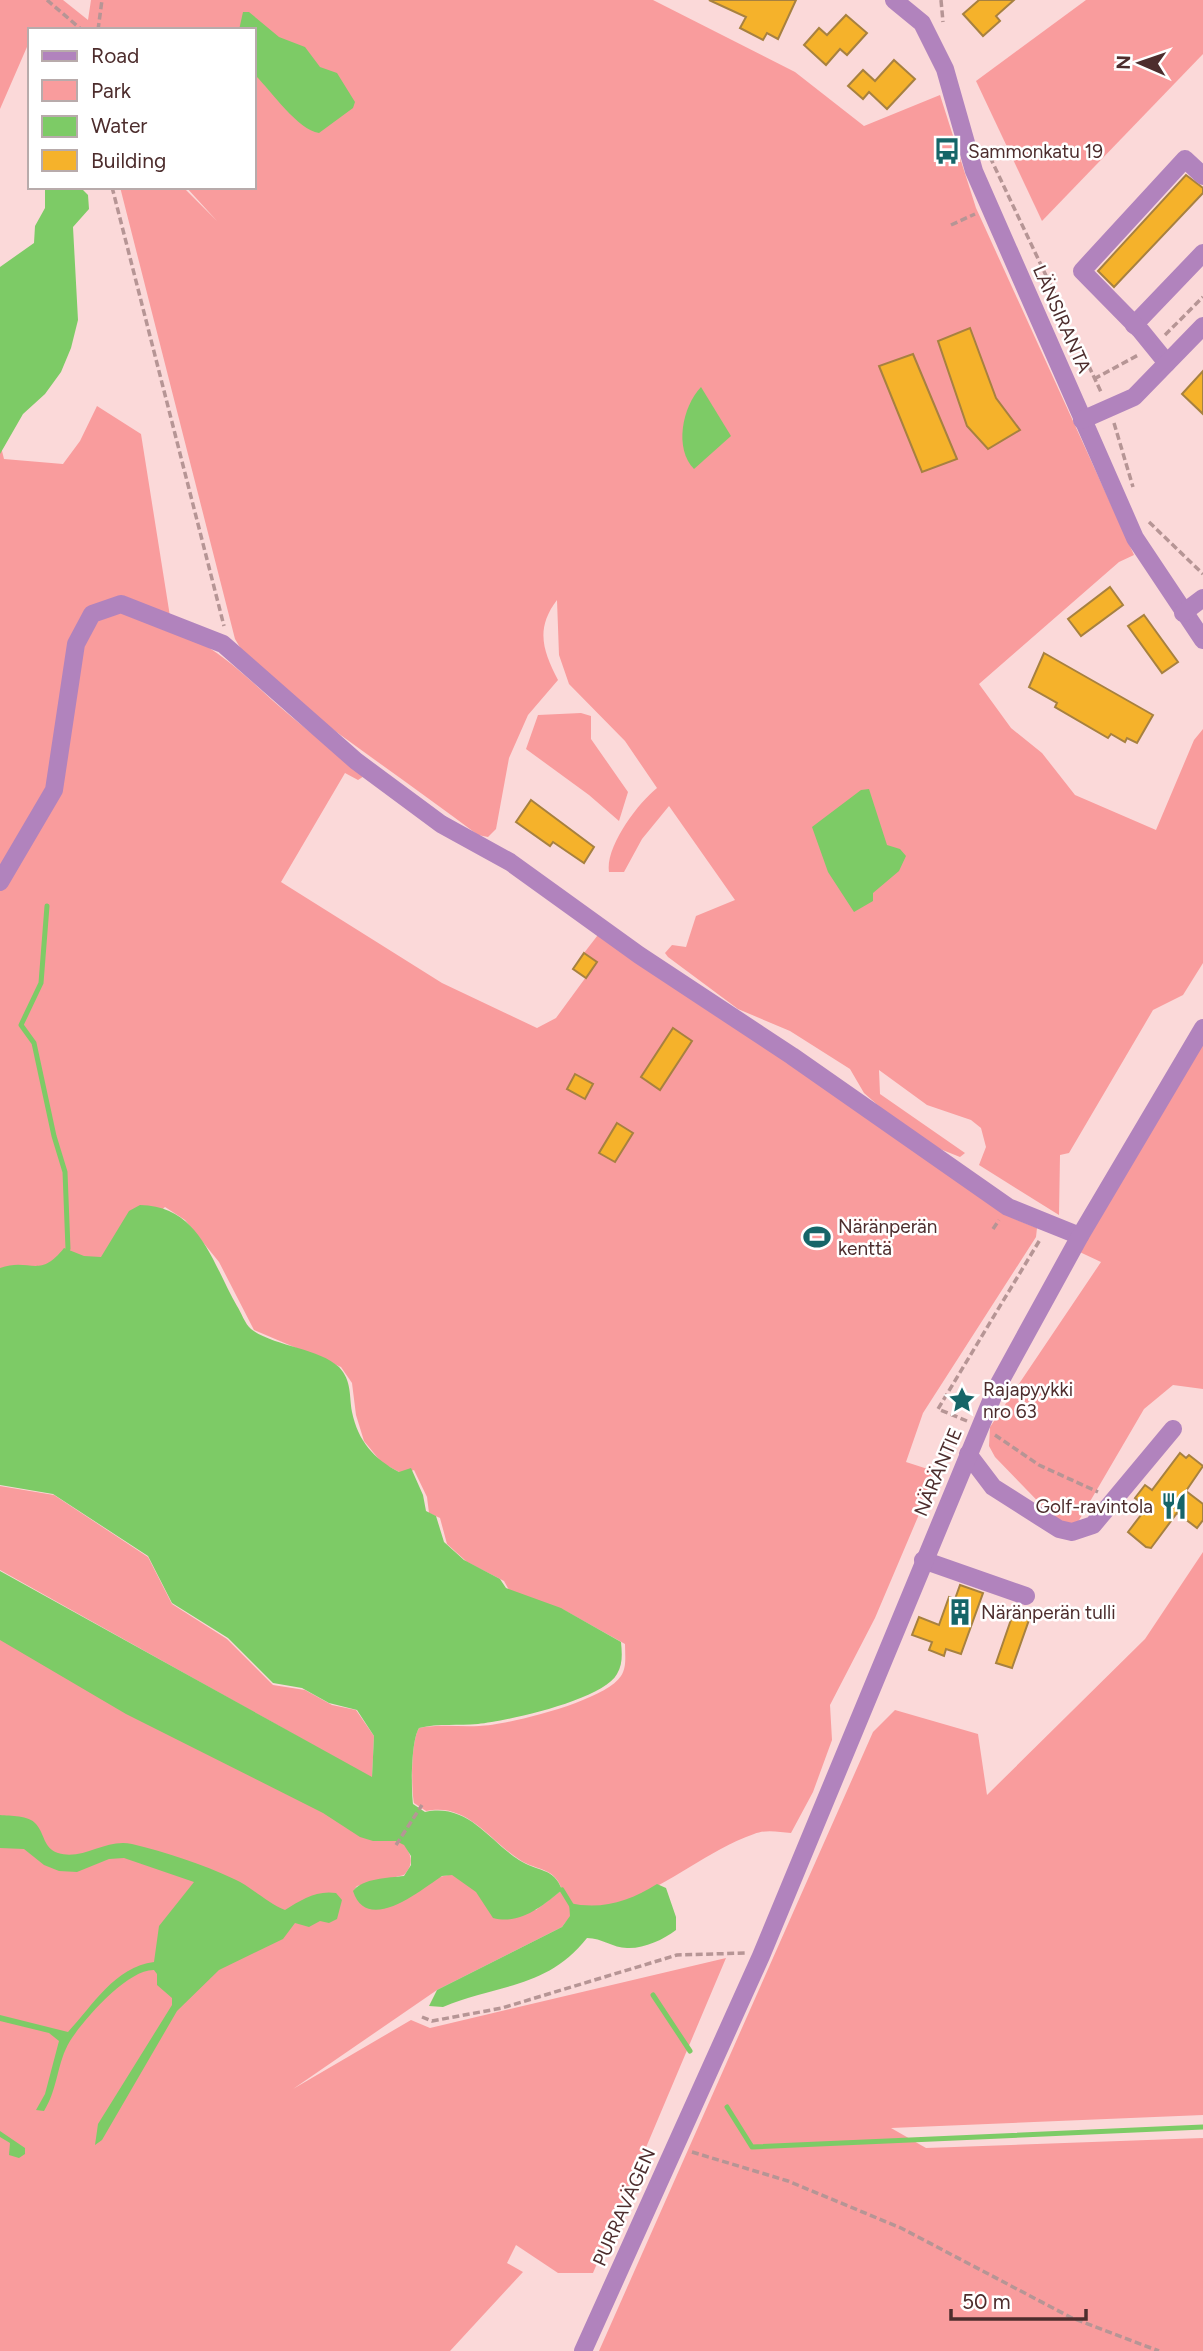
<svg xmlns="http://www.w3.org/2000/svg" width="1203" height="2351" viewBox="0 0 1203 2351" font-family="Figtree,sans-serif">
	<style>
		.green { fill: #f99c9d }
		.water { fill: #7dcb66 }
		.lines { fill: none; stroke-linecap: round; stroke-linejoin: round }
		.stream { stroke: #7dcb66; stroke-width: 5 }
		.building { fill: #f5b22b; stroke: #a78140; stroke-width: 2 }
		.path { stroke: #b69595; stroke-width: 3.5; stroke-dasharray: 7 3.5; stroke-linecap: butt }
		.minor { stroke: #b183bd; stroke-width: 18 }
		.labels { text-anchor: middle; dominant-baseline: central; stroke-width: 5; stroke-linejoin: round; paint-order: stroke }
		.poi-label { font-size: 19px; fill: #4d2d2d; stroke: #fff; text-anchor: start }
		.street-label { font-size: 19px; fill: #4d2d2d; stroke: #fff }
	</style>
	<rect width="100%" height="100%" fill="#fbd9d9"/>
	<g class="green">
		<path d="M0 0H63L88 20 91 0H653L795 72 864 126 940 95 976 208 1134 555 1119 562 979 684 1011 728 1042 753 1075 795 1156 830 1194 740 1203 729V963L1183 995 1153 1010 1069 1153 1060 1155 1059 1215 979 1165 986 1147 981 1128 971 1120 927 1105 879 1070 880 1094 965 1153 960 1157 940 1149 890 1116 864 1093 850 1069 790 1031 738 1009 668 957 665 953 672 945 686 947 696 916 735 900 669 806 642 839 624 872H609C605 847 638 803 657 788L625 741 569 684 559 655 557 600C535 629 543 651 558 680L528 715 509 758 496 829 488 837 478 835C433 801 387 769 342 736 304 707 259 682 235 639L120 187H183L217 221 186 187H254V30H30V40L0 109Z"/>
		<path d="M1086 0H1203V54L1042 221 976 81Z"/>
		<path d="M97 406 141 434 172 629C224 649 252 684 293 718 316 738 342 755 367 774L358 780 345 773 281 882 442 983 537 1028 556 1018 597 962 584 953 601 931 1017 1220 1037 1228 1036 1237 923 1413 906 1462 937 1472 875 1618 830 1705 832 1740 813 1792 791 1833C779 1832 766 1829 754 1834 708 1850 670 1885 624 1901 601 1909 578 1904 562 1927L437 1990 293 2089 411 2020 430 2028 726 1958 593 2273H558L516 2245 507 2263 523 2272 450 2351H0V1639L404 1844C412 1856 414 1864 404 1875L357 1886 354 1890 355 1895 453 1874 536 1910 562 1890C555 1867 537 1871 520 1860 489 1840 467 1802 426 1811L414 1803C411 1786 411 1741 419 1728 440 1724 458 1727 479 1726 508 1725 605 1701 621 1676 627 1667 625 1655 625 1644L564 1610 509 1590 504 1581 467 1562 447 1544 440 1518 429 1513 427 1497 414 1470 403 1474 382 1463 364 1441 356 1415 352 1383 341 1367 254 1330 219 1262 185 1220 165 1207 105 1259 48 1268 0 1271V443L4 459 63 464 80 441Z"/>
		<path d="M581 713 591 716V739L628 792 619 821 589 795 526 749 538 715Z"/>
		<path d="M1203 1035V1389L1173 1385 1144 1409 1078 1522 1072 1526 1059 1523 995 1457 989 1446 990 1427 1101 1262 1069 1247Z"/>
		<path d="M0 1486 54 1495 148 1557 172 1604 227 1639 273 1685 305 1690 332 1705 356 1710 374 1736 372 1778 0 1570Z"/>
		<path d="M1203 1552V2115L891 2128 926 2148 1203 2138V2351H599L873 1732 895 1710 978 1734 987 1795 1145 1639Z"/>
	</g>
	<g class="water">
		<path d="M243 12H249L279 37 305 47 320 67 337 73 355 102 353 108 319 133C298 130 271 91 256 76L254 30H239Z"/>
		<path d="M45 187H80L88 195 89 209 73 227 78 320 71 348 61 372 45 394 23 414 0 454V267L34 243 35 226 45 208Z"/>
		<path d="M701 387 731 436 694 469C674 449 682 407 701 387Z"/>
		<path d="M869 789 887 845 900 849 906 856 899 871 873 893V901L854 912 828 872 812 827 861 790Z"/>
		<path d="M140 1205C200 1206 212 1263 237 1306 241 1312 245 1324 251 1329 273 1346 319 1348 339 1367 352 1381 349 1395 352 1412 358 1441 374 1459 399 1472L411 1468 423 1495 426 1511 436 1516 444 1542 464 1560 500 1579 506 1588 561 1608 621 1642C622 1653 623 1664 617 1674 603 1700 507 1721 478 1724 458 1726 439 1723 419 1728 411 1741 411 1787 413 1804L425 1812C468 1803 488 1840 519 1860 537 1872 554 1867 562 1890 542 1906 521 1925 493 1918L476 1892 452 1875 442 1876C421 1890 367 1935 353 1891 363 1878 388 1878 404 1876L411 1865V1856L404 1845 396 1841H373L360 1837 323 1813 126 1714 0 1640V1571L372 1777 374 1736 357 1710 329 1703 302 1688 273 1683 228 1638 172 1603 148 1556 53 1494 0 1485V1268C30 1257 39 1280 64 1248L84 1256 101 1257 129 1211Z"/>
		<path d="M0 1815C10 1816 29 1815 36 1824 45 1834 43 1848 58 1853 83 1861 106 1838 132 1844 166 1852 202 1864 234 1879 252 1887 267 1903 285 1910 301 1900 316 1890 336 1893L342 1900 337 1919 329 1923 320 1921 309 1927 295 1923 283 1939 219 1970 177 2011 102 2140 95 2145 98 2124 172 2005V1998L157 1985V1974L154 1970C128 1969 84 2019 70 2041 57 2062 58 2089 44 2111L36 2110 45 2094 59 2041 49 2033 0 2021V2015L68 2032C93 2005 115 1967 154 1962L159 1926 194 1882 124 1858 109 1859 77 1872 59 1871 44 1865 24 1849 0 1848Z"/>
		<path d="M657 1884 666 1888 676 1917V1930C663 1940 643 1949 627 1948 613 1948 602 1938 587 1938 547 1989 497 1984 443 2007L429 2006 437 1990 562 1927 570 1916 569 1903C601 1910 629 1902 657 1884Z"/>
		<path d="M0 2131 25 2148V2154L19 2158 9 2155 10 2143 0 2137Z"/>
	</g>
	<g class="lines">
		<g class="stream">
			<path d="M47 906 41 983 21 1025 34 1043 54 1136 65 1172 68 1249"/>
			<path d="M562 1890 573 1908"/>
			<path d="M653 1995 690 2051"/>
			<path d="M727 2107 752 2147 1203 2127"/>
		</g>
	</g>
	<g class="building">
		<path d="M709 0H796L778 39 767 33 763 40 740 28 746 17Z"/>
		<path d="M979 0H1014L996 16 1000 21 983 36 963 14Z"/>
		<path d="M846 15 867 33 847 55 840 49 826 65 804 45 819 28 827 35Z"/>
		<path d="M894 60 915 79 887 109 869 92 863 99 848 86 863 70 875 81Z"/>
		<path d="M1186 175 1203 188V193L1114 287 1098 271Z"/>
		<path d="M970 328 996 398 1020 430 988 449 967 426 938 341Z"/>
		<path d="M913 354 957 459 922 472 879 366Z"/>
		<path d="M1203 371V414L1182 394Z"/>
		<path d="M1110 587 1123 605 1081 636 1068 619Z"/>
		<path d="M1144 615 1178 662 1162 673 1128 626Z"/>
		<path d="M1044 653 1153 715 1137 743 1127 738 1125 742 1111 734 1108 738 1055 707 1057 703 1029 687Z"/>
		<path d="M531 800 594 847 584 863 553 842 550 846 516 822Z"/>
		<path d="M584 953 597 962 586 978 573 969Z"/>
		<path d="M673 1028 692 1041 660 1090 641 1077Z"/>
		<path d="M575 1074 593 1084 585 1099 567 1089Z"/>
		<path d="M617 1123 633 1133 615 1162 599 1153Z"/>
		<path d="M1180 1453 1186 1458 1189 1455 1203 1466 1186 1491 1203 1504V1520L1197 1528 1177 1513 1151 1548 1146 1547 1128 1532 1147 1507 1135 1498 1145 1485 1152 1490Z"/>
		<path d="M960 1585 983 1593 961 1654 946 1649 944 1656 929 1650 932 1642 912 1635 919 1617 939 1625 949 1597 955 1599Z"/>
		<path d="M1014 1611 1030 1617 1012 1668 996 1663Z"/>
	</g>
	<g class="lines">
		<g class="path">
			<path d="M47 0 82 30"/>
			<path d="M941 0 943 22"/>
			<path d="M98 30 102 0"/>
			<path d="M990 157 1102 394"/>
			<path d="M112 187 224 626"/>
			<path d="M951 225 975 214"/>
			<path d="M1165 335 1203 297"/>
			<path d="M1094 379 1140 354"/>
			<path d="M1114 423 1133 487"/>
			<path d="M1149 522 1203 574"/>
			<path d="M993 1229 999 1220"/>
			<path d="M967 1421 938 1409 1041 1238"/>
			<path d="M995 1435 1039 1465 1098 1492"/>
			<path d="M396 1845 422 1805"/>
			<path d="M422 2017 432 2021 502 2008 677 1955 745 1953"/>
			<path d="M692 2152 788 2181 901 2228 1072 2318 1159 2351"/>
		</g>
		<g class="minor">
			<path d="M894 0 922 23 945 69 974 171 1135 538 1203 640"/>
			<path d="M1134 325 1203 253"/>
			<path d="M1167 363 1141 331 1082 271 1185 159 1203 176"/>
			<path d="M1082 420 1134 397 1203 326"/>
			<path d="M1183 613 1203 598"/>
			<path d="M0 882 54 790 76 644 92 614 121 604 223 644 356 761 441 824 510 862 639 955 792 1056 1008 1207 1080 1236"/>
			<path d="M968 1454 993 1487 1059 1529 1072 1532 1093 1525 1173 1429"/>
			<path d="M923 1560 1026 1596"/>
			<path d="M583 2351 761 1956 996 1389 1080 1236 1203 1028"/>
		</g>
	</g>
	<defs>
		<symbol id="bus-bare" viewBox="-9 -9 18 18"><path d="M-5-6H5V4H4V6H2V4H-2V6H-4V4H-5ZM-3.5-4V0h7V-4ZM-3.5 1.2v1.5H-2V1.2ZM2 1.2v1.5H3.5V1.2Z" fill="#166568" stroke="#fff" stroke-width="2.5" paint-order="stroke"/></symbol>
		<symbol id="stadium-bare" viewBox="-9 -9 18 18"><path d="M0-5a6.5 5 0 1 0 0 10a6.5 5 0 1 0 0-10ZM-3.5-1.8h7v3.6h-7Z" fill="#166568" stroke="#fff" stroke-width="2.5" paint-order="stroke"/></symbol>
		<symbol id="sight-bare" viewBox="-9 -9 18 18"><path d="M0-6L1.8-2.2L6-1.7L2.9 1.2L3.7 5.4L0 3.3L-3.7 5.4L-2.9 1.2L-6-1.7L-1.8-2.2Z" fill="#166568" stroke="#fff" stroke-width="2.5" paint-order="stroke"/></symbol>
		<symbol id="restaurant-bare" viewBox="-9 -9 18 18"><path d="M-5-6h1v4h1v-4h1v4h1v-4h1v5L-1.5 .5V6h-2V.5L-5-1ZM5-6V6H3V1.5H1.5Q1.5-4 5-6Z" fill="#166568" stroke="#fff" stroke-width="2.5" paint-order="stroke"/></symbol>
		<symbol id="building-bare" viewBox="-9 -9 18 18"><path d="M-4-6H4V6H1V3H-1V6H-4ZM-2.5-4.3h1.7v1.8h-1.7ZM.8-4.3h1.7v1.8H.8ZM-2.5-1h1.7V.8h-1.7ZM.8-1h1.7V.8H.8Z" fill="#166568" stroke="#fff" stroke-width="2.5" paint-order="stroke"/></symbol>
	</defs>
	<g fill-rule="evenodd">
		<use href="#bus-bare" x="928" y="132" width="38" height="38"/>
		<use href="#stadium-bare" x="798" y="1218" width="38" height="38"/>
		<use href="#sight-bare" x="943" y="1381" width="38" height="38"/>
		<use href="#restaurant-bare" x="1155" y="1487" width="38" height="38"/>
		<use href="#building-bare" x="941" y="1593" width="38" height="38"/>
	</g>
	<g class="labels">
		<g class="poi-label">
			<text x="968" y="151">Sammonkatu 19</text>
			<text x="838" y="1226">Näränperän<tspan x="838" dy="22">kenttä</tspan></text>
			<text x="983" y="1389">Rajapyykki<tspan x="983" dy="22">nro 63</tspan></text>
			<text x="1153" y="1506" text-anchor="end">Golf-ravintola</text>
			<text x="981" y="1612">Näränperän tulli</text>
		</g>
		<g class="street-label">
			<text transform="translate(1062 319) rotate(66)">LÄNSIRANTA</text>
			<text transform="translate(938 1472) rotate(-67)">NÄRÄNTIE</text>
			<text transform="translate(624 2207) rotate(-66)">PURRAVÄGEN</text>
		</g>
	</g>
	<rect x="28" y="28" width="228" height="161" fill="#ffffff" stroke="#b8abab" stroke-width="2"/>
	<rect x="42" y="51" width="35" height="10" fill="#b183bd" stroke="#b8abab" stroke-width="2"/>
	<text x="91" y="63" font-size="21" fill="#4d2d2d">Road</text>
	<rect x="42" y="80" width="35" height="21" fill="#f99c9d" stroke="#b8abab" stroke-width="2"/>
	<text x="91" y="98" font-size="21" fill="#4d2d2d">Park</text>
	<rect x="42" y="116" width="35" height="21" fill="#7dcb66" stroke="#b8abab" stroke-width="2"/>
	<text x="91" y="133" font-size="21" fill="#4d2d2d">Water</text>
	<rect x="42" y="150" width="35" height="21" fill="#f5b22b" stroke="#b8abab" stroke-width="2"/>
	<text x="91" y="168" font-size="21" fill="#4d2d2d">Building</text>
	<g transform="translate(1140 63) rotate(272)" stroke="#ffffff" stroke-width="5" paint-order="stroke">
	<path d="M0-5L12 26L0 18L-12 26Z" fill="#4d2d2d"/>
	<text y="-10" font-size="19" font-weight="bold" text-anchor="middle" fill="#4d2d2d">N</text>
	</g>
	<path d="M951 2309v10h135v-10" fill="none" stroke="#4d2d2d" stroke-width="3.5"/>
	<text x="962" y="2309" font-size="21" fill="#4d2d2d" stroke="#ffffff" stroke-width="5" paint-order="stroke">50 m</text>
</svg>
